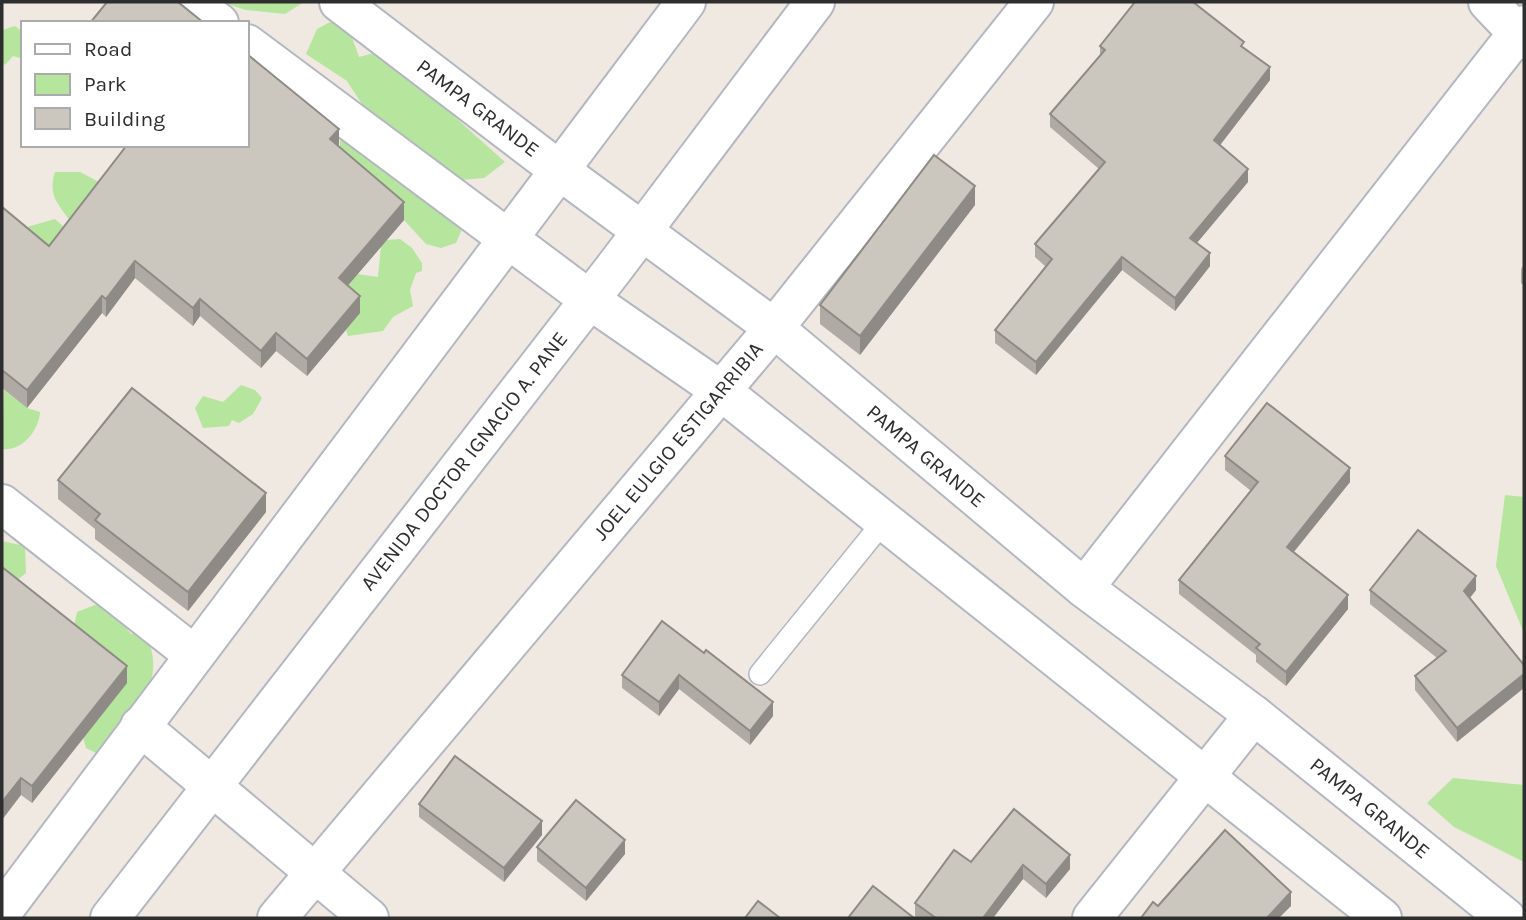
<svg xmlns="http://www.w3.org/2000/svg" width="1526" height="920" viewBox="0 0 1526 920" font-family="Karla,sans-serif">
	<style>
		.green { fill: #b6e59e }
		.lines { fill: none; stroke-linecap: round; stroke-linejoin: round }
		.lane-casing { stroke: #b4b7c1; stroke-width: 24 }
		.street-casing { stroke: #b4b7c1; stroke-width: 42 }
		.lane { stroke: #fff; stroke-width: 21 }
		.street { stroke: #fff; stroke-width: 38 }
		.wall { fill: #afaba4 }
		.shaded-wall { fill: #8e8b86 }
		.building { fill: #cbc7bf; stroke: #8e8b86; stroke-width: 2 }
		.labels { text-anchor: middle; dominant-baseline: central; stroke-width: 5; stroke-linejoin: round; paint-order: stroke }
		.street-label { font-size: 21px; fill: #2e2e2e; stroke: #fff }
	</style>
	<rect width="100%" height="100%" fill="#efe9e1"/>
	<g class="green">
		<path d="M221 2H304L285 14 246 10Z"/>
		<path d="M344 15 359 57 393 48 400 68 505 162 484 178 448 181 379 130 347 81 306 54 317 29Z"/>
		<path d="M15 26 23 32V59L13 56 5 65 2 62V30Z"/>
		<path d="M340 133 465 222 456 243 441 248 426 244 404 220 332 158 340 145Z"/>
		<path d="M55 172H80L99 182 72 224C60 205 47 197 55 172Z"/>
		<path d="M2 210 27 227 55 219 65 228 57 254Z"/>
		<path d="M400 239 412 248 422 263V271L416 273 410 290 413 306 393 317 383 331 348 336 346 330 360 313 348 286 357 274 378 277 381 246 387 240Z"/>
		<path d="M241 385 255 390 262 398 253 414 239 423 232 420 229 426 203 428 195 408 203 396 223 402Z"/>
		<path d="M4 390 27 408 40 412C39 430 22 452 2 449Z"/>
		<path d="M1505 495 1524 497V633L1496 566Z"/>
		<path d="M2 541 25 546 26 573 16 581 2 576Z"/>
		<path d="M105 601 131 634 145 632C171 687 130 714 98 754L86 748 82 734 113 701 112 686 74 626 77 612Z"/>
		<path d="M1453 778 1524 785V862L1454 827 1427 803Z"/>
	</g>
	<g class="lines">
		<defs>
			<path id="lane" d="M760 674 884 521"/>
			<g id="street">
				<path d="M191 2 219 23"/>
				<path d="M339 2 559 170 774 328 1084 588 1254 715 1506 918"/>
				<path d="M1488 2 1524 40"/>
				<path d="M247 44 590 300 720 390 1382 918"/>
				<path d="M2 504 193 654"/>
				<path d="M1084 588 1524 25"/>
				<path d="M140 726 369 918"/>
				<path d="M2 912 686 2"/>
				<path d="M110 918 615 267 815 2"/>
				<path d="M277 918 774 328 1034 2"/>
				<path d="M1092 918 1254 715"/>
			</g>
		</defs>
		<use href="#lane" class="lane-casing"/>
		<use href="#street" class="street-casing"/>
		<use href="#lane" class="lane"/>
		<use href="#street" class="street"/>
	</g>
	<g class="wall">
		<path d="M1100 46 1244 48 1270 80 1220 145 1248 182 1197 243 1210 266 1175 311 1122 270 1036 375 995 343V330L1046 267 1035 257V244L1099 169 1050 127V114L1100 57Z"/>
		<path d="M338 147 404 220 348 285 360 313 307 376 276 351 261 368 200 316 193 326 135 278 106 317 102 313 27 408 2 388V207L49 246Z"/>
		<path d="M975 205 860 355 820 324V305Z"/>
		<path d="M1524 265V286L1521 283V269Z"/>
		<path d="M1225 456 1350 482 1294 552 1348 609 1286 686 1256 662V655L1179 594V580L1251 491 1225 470Z"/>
		<path d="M58 480 266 512 188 611 95 539V529L58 499Z"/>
		<path d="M2 567 127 683 32 803 21 795Z"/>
		<path d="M1370 590H1476L1470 598 1457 742 1415 690V676L1437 658 1370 604Z"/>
		<path d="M662 621 773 716 750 745 679 689 659 716 622 688V675Z"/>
		<path d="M419 804 542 835 504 882 419 817Z"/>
		<path d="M1014 809 1070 869 1046 898 1023 879 993 918H917L915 916V903L971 862Z"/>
		<path d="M537 847 625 854 586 901 537 861Z"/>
	</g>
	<g class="shaded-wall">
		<path d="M1270 67V80L1214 153V140Z"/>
		<path d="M339 129V146L330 139Z"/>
		<path d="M1248 169V182L1190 251V238Z"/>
		<path d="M975 186V205L860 355V336Z"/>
		<path d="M404 202V220L339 296V278Z"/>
		<path d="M1210 253V266L1175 311V298Z"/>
		<path d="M1122 257V270L1036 375V362Z"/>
		<path d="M135 261V278L106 317V299Z"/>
		<path d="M102 296V313L27 408V390Z"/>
		<path d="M360 296V313L307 376V359Z"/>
		<path d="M200 299V316L193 326V308Z"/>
		<path d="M276 333V351L261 368V351Z"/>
		<path d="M1350 468V482L1287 560V547Z"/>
		<path d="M266 493V512L188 611V592Z"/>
		<path d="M1476 576V590L1464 605V591Z"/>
		<path d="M1348 595V609L1286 686V672Z"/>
		<path d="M127 666V683L32 803V786Z"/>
		<path d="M1524 674V688L1457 742V728Z"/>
		<path d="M679 675V689L659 716V702Z"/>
		<path d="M773 702V716L750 745V731Z"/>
		<path d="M21 778V795L2 820V802Z"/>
		<path d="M542 821V835L504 882V868Z"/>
		<path d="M625 840V854L586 901V888Z"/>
		<path d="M1070 855V869L1046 898V884Z"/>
		<path d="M1023 865V879L993 918H983Z"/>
		<path d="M1291 892V906L1279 918H1267Z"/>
	</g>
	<g class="building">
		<path d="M107 2H178L204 23H90Z"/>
		<path d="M1135 2H1193L1244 42 1241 46 1270 67 1214 140 1248 169 1190 238 1210 253 1175 298 1122 257 1036 362 995 330 1052 259 1035 244 1105 162 1050 114 1105 50 1100 46Z"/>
		<path d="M247 54 339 129 330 139 404 202 339 278 360 296 307 359 276 333 261 351 200 299 193 308 135 261 106 299 102 296 27 390 2 370V207L49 246 127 145H247Z"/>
		<path d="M934 155 975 186 860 336 820 305Z"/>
		<path d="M132 388 266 493 188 592 95 520 100 514 58 480Z"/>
		<path d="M1267 403 1350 468 1287 547 1348 595 1286 672 1256 648 1260 644 1179 580 1258 482 1225 456Z"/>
		<path d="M1418 530 1476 576 1464 591 1524 665V674L1457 728 1415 676 1446 651 1370 590Z"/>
		<path d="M2 567 127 666 32 786 21 778 2 802Z"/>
		<path d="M662 621 704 653 706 650 773 702 750 731 679 675 659 702 622 675Z"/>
		<path d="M455 756 542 821 504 868 419 804Z"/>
		<path d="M576 800 625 840 586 888 537 847Z"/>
		<path d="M1014 809 1070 855 1046 884 1023 865 983 918H936L915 903 954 850 971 862Z"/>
		<path d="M1225 830 1291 892 1267 918H1141L1153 902 1158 906Z"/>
		<path d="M873 886 914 918H848Z"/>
		<path d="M758 901 780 918H745Z"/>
	</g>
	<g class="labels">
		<g class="street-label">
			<text transform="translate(478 108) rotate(37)">PAMPA GRANDE</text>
			<text transform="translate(678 441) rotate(-50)">JOEL EULGIO ESTIGARRIBIA</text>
			<text transform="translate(926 456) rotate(40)">PAMPA GRANDE</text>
			<text transform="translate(464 461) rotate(-52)">AVENIDA DOCTOR IGNACIO A. PANE</text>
			<text transform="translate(1370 808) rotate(39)">PAMPA GRANDE</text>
		</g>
	</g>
	<rect width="1526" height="920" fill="none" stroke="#2e2e2e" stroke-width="7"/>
	<rect x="21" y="21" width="228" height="126" fill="#ffffff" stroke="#ababab" stroke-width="2"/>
	<rect x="35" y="44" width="35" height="10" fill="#ffffff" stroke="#ababab" stroke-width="2"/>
	<text x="84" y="56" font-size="21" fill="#2e2e2e">Road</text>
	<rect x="35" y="74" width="35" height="21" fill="#b6e59e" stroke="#ababab" stroke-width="2"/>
	<text x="84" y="91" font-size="21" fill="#2e2e2e">Park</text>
	<rect x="35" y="108" width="35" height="21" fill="#cbc7bf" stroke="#ababab" stroke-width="2"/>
	<text x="84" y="126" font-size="21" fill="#2e2e2e">Building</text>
</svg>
